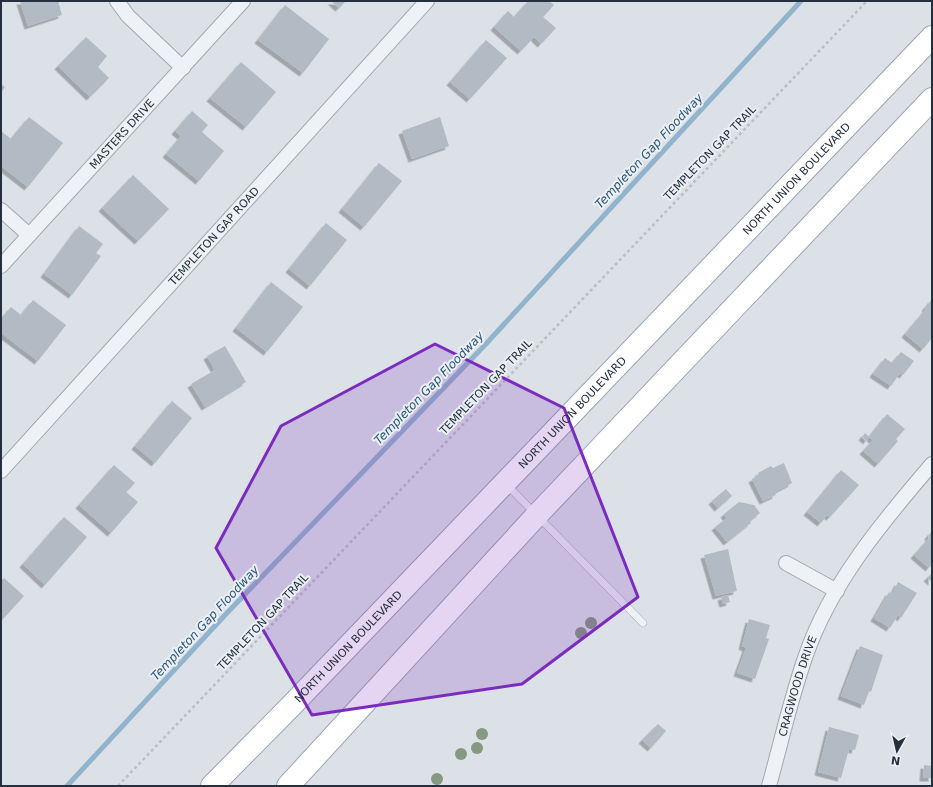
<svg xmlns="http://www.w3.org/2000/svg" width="933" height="787" viewBox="0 0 933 787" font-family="'DejaVu Sans',sans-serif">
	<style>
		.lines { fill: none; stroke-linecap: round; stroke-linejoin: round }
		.stream { stroke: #92b3cc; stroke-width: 5 }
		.building { fill: #b2bac4; filter: url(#shadow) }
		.service-casing { stroke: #a0a8b1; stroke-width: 8 }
		.minor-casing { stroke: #a0a8b1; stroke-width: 16 }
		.primary-casing { stroke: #99a6b4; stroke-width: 24 }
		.path { stroke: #b9bfc6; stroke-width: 2.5; stroke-dasharray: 3 3; stroke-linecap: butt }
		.service { stroke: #eef1f5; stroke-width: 7 }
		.minor { stroke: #eef1f5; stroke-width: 14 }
		.primary { stroke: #fff; stroke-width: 22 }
		.tree { fill: #849882 }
		.marked { fill: #7b2cbf; fill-opacity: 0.2; stroke: #7b2cbf; stroke-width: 3; stroke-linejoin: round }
		.labels { text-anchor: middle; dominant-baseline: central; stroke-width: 4; stroke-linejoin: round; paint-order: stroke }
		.street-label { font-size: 11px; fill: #24303f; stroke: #eaf0f5 }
		.water-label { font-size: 12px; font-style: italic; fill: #2a5376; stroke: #eaf0f5 }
	</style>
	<defs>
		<filter id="shadow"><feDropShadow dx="-3.5" dy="3.5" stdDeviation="0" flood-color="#0004"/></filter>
	</defs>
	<rect width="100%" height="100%" fill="#dbe1e7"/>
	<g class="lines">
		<path class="stream" d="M67 786 226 614 484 346 801 1"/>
	</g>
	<g class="building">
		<path d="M20 1H58L62 15 28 26Z"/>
		<path d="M331 1H346L339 8Z"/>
		<path d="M528 1H549L554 5 543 17 556 28 541 44 534 37 521 51 494 27 508 11 514 17Z"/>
		<path d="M285 5 329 39 303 73 258 40Z"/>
		<path d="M86 37 107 56 98 67 109 78 90 97 58 66Z"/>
		<path d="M486 40 507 58 470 99 450 82Z"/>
		<path d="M241 62 276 92 246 127 210 98Z"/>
		<path d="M1 84 5 87 1 93Z"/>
		<path d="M192 111 208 125 202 132 224 151 199 181 166 154 181 136 175 131Z"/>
		<path d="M29 117 63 143 28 187 1 166V131L11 139Z"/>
		<path d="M440 117 449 146 412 159 402 131Z"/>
		<path d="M379 163 402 181 364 227 342 209Z"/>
		<path d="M133 175 169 209 138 241 102 208Z"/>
		<path d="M326 223 347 240 310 286 289 269Z"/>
		<path d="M79 226 103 244 96 253 101 256 72 295 44 274Z"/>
		<path d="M271 282 303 307 267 352 236 328Z"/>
		<path d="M932 299V338L923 349 905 334 926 309 925 308Z"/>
		<path d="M33 300 66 325 38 361 1 333V319L11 307 21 315Z"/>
		<path d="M225 346 246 382 205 407 191 384 215 370 207 356Z"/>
		<path d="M901 352 914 361 903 375 900 373 891 386 873 374 885 358 892 363Z"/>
		<path d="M172 401 192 418 155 463 135 446Z"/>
		<path d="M887 414 905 429 896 439 898 441 878 464 863 451 873 440 869 437 867 441 862 437 865 433 869 437Z"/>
		<path d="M784 463 792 483 775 492 776 495 763 501 752 479 759 475 758 473 771 466 773 468Z"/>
		<path d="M114 465 135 483 126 492 138 502 111 533 79 505Z"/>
		<path d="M841 470 859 485 830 517 827 515 821 523 807 512Z"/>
		<path d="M726 489 732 496 718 508 712 501Z"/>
		<path d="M739 502 754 505 760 513 750 521 751 523 727 542 715 527 727 518 724 514Z"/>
		<path d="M64 517 87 537 45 585 23 564Z"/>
		<path d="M932 531V564L929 568 914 555 929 538 928 536Z"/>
		<path d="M728 549 737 591 716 596 704 555Z"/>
		<path d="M932 573V582L927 578Z"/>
		<path d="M4 578 24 596 1 621V581Z"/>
		<path d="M898 582 917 593 901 618 898 615 890 628 874 618 889 592 892 594Z"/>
		<path d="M728 595 730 602 723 604 721 597Z"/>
		<path d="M749 619 770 625 766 638 769 639 755 679 737 673 746 648 742 646Z"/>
		<path d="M860 646 883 655 871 692 869 691 864 705 841 696Z"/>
		<path d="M658 724 666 731 651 748 642 740Z"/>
		<path d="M829 727 859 735 855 750 849 749 841 778 818 772Z"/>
		<path d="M924 765 932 766V778H923Z"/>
	</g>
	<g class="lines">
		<defs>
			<path id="service" d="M507 485 643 623"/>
			<g id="minor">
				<path d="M117 1 128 16 183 68"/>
				<path d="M1 210 29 235"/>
				<path id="s1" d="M1 266 243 1"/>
				<path id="s2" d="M1 471 427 1"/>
				<path d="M786 563 837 591"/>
				<path id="s3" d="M769 786C781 743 791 697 806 655 831 583 883 521 932 464"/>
			</g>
			<g id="primary">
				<path id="s4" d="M212 786 292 705 932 37"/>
				<path d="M288 786 537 515 932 99"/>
			</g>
		</defs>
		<use href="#service" class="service-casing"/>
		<use href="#minor" class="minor-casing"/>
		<use href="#primary" class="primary-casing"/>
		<path class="path" d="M118 786 867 1"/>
		<use href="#service" class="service"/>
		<use href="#minor" class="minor"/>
		<use href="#primary" class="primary"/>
	</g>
	<g class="tree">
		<circle cx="591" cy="623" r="6"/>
		<circle cx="581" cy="633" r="6"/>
		<circle cx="482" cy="734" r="6"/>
		<circle cx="477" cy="748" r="6"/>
		<circle cx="461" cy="754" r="6"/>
		<circle cx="437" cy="779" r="6"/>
	</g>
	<path class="marked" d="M435 344 564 408 638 597 522 684 312 715 216 548 281 426Z"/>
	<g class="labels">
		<g class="street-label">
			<text stroke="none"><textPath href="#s1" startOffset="179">MASTERS DRIVE</textPath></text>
			<text transform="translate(710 153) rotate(-46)">TEMPLETON GAP TRAIL</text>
			<text stroke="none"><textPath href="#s4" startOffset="843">NORTH UNION BOULEVARD</textPath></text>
			<text stroke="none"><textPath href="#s2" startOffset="317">TEMPLETON GAP ROAD</textPath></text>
			<text transform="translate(486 387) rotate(-46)">TEMPLETON GAP TRAIL</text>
			<text stroke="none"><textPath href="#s4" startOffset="519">NORTH UNION BOULEVARD</textPath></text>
			<text transform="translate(263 622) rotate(-47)">TEMPLETON GAP TRAIL</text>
			<text stroke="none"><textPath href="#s4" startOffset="195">NORTH UNION BOULEVARD</textPath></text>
			<text stroke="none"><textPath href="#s3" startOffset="104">CRAGWOOD DRIVE</textPath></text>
		</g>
		<g class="water-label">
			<text transform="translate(649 151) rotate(-47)">Templeton Gap Floodway</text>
			<text transform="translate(429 388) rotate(-46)">Templeton Gap Floodway</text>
			<text transform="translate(205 623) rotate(-47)">Templeton Gap Floodway</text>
		</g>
	</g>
	<rect width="933" height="787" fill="none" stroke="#24303f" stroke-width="4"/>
	<g transform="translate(897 751) rotate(188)" stroke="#eaf0f5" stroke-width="3" paint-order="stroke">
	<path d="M0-3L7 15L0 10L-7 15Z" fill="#24303f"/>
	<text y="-6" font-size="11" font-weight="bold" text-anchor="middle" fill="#24303f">N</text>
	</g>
</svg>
